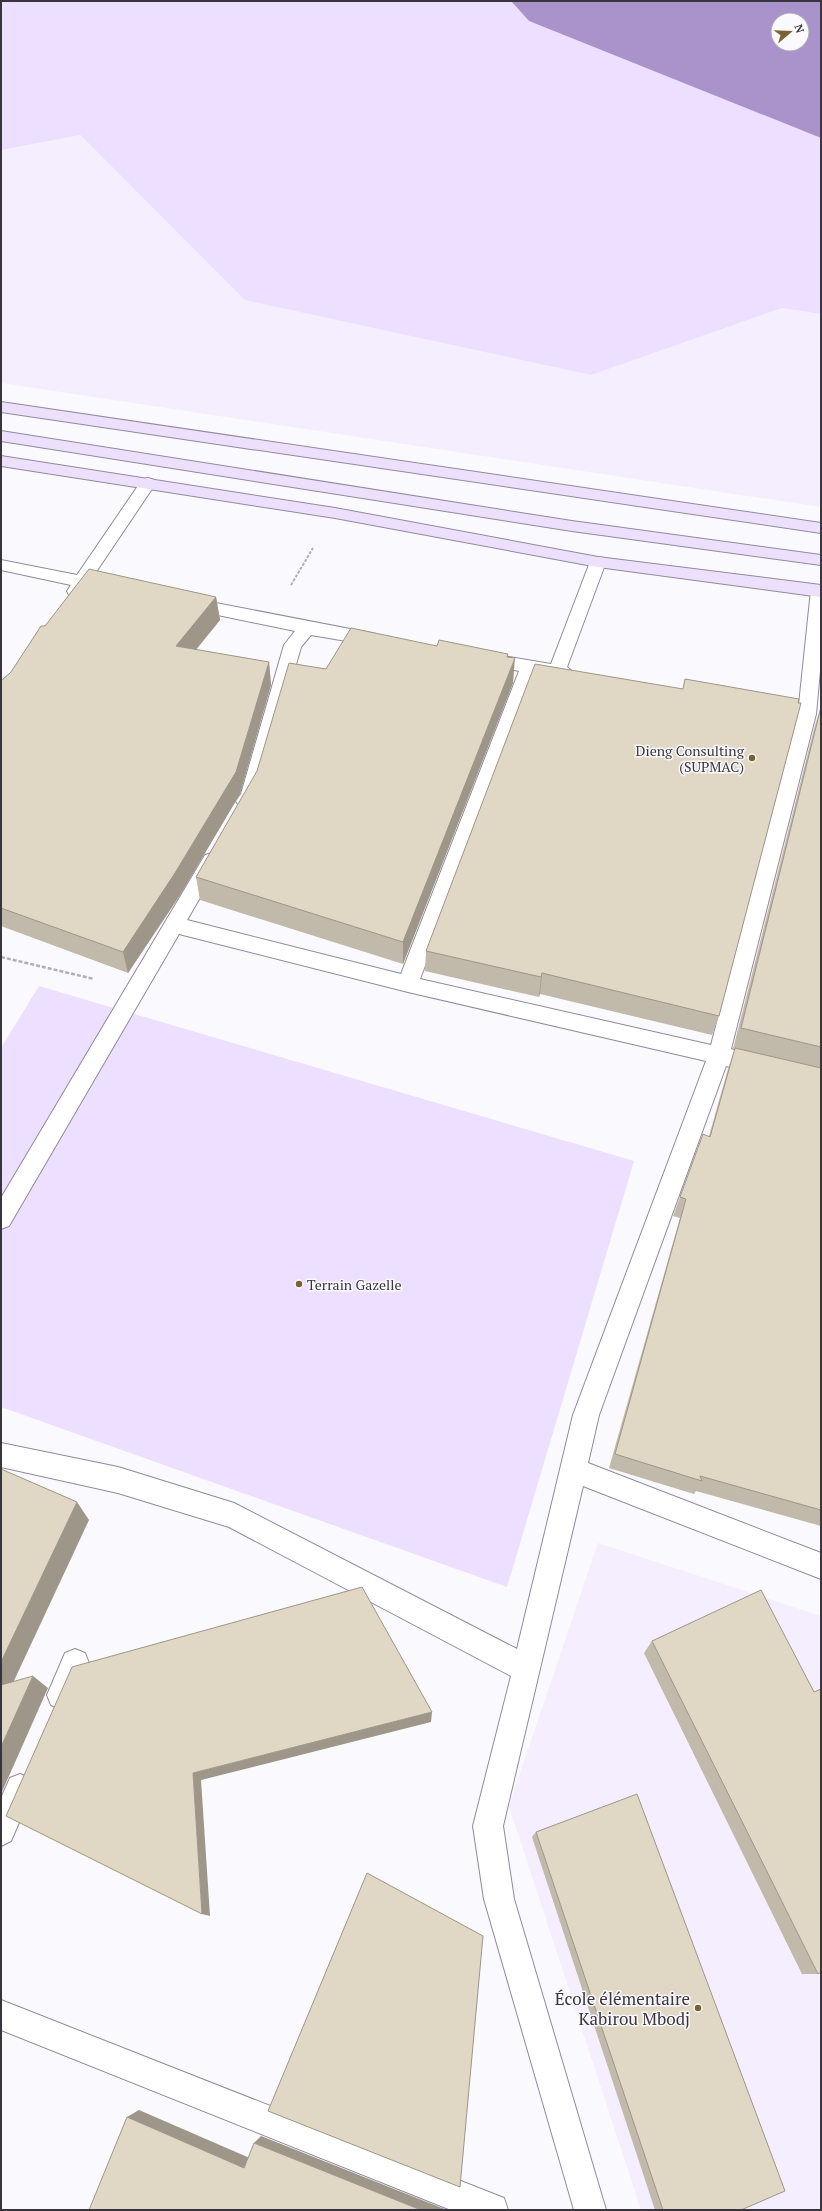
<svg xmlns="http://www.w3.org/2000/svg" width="822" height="2211" viewBox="0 0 822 2211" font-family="'PT Serif',serif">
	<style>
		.built { fill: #f5eefe }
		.green { fill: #ecdfff }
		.water { fill: #aa93ca; fill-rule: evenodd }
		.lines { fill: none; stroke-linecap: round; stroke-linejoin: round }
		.street-casing { stroke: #918a9c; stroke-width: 2 }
		.secondary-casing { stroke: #918a9c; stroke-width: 2 }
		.path-far1 { stroke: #b1afb5; stroke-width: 2; stroke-dasharray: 3 1.5; stroke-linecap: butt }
		.path { stroke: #b1afb5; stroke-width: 2.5; stroke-dasharray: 4 2; stroke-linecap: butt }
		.street { fill: #fff; fill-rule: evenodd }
		.secondary { fill: #ece0fc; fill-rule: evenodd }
		.wall { fill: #c1b9a9 }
		.shaded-wall { fill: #9d9689 }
		.building { fill: #e0d7c4; stroke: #9d9689 }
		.poi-dot { fill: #796333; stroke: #faf9fd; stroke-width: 1.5 }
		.labels { text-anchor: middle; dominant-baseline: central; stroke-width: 3; stroke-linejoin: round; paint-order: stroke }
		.poi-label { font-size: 14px; fill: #38353d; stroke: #faf9fd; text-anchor: end }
		.near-poi-label { font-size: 17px; fill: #38353d; stroke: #faf9fd; text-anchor: end }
	</style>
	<rect width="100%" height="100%" fill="#faf9fd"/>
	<g class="built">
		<path d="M79 135 246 300 591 375 782 308 821 314V507L1 383V150Z"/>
		<path d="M598 1543 821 1616V2210H641L509 1806Z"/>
	</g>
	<g class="green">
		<path d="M1 1H511L529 21 821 138V314L782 308 591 375 245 300 80 135 1 150Z"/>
		<path d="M39 986 634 1161 507 1587 1 1407V1048Z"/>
	</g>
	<path class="water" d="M511 1H821V138L529 21ZM778 20H802V44H778Z"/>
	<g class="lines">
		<defs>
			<g id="street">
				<path d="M148 478 154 480 156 483 92 578 116 583 118 587 116 591 110 593 86 588 81 595 75 597 69 595 67 591 71 585 1 570V560L77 575 142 480Z"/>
				<path d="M598 557 604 558 606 562 567 667 573 672 570 676 564 678 536 673 420 979 711 1045 798 714 811 590 813 586 821 585V660L816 714 731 1049 742 1053 745 1059 742 1065 734 1068 726 1066 599 1415 588 1463 821 1553V1579L583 1486 503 1826 514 1899 606 2210H574L484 1899 473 1826 511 1676 229 1527 118 1493 1 1467V1443L118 1467 234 1503 517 1649 573 1415 706 1061 408 992 179 934 9 1226 1 1229V1198L205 855 212 853 219 855 222 860 187 920 401 974 519 671 479 663 476 659 479 655 485 653 551 664 590 562 592 558Z"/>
				<path d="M190 598 376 634 382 636 385 640 382 644 376 646 311 635 301 647 259 795 253 806 246 808 239 806 236 801 241 794 284 645 295 631 184 608 181 604 184 600Z"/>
				<path d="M75 1649 85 1653 89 1663 71 1705 61 1709 51 1705 47 1695 65 1653Z"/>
				<path d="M20 1774 30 1778 34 1788 11 1841 1 1846V1798L10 1778Z"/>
				<path d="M1 2000 504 2198 508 2210H451L1 2030Z"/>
			</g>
			<g id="secondary">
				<path d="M1 402 821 523V533L1 412Z"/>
				<path d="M1 431 572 521 821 555V565L572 531 1 441Z"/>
				<path d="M1 456 335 508 598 557 821 585V597L598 567 335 518 1 466Z"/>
			</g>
		</defs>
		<use href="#street" class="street-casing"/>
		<use href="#secondary" class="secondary-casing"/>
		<path class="path-far1" d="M291 585 313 548"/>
		<path class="path" d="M1 957 94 979"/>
		<use href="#street" class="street"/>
		<use href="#secondary" class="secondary"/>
	</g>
	<g class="wall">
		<path d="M216 597 220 620 196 650 269 662 271 685 240 794 180 895 128 973 1 926V681L11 672 45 626Z"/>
		<path d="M508 657 513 683 403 964 200 900 196 877 326 669Z"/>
		<path d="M685 679 798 703 719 1016 712 1035 540 994 539 997 425 971 426 951 683 689Z"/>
		<path d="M821 706V1526L696 1491 694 1494 609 1468 680 1218 673 1216 680 1197 709 1136 728 1069 735 1049H733L814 729Z"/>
		<path d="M652 1641 818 1974H802L644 1653Z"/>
		<path d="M536 1832 741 2210H655L532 1837Z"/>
	</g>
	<g class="shaded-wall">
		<path d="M216 597 220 620 180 669 176 646Z"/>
		<path d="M508 654 507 679 515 658 513 683 403 964V942Z"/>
		<path d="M269 662 271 685 240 794 180 895 128 973 123 952Z"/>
		<path d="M542 973 540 994 539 997 541 977Z"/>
		<path d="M77 1502 89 1520 5 1700 1 1697V1662Z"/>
		<path d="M33 1676 48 1688 1 1794V1747Z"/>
		<path d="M432 1712 431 1722 201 1780 210 1916 202 1914 193 1773Z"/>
		<path d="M139 2110 252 2159 244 2168 127 2117Z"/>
		<path d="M261 2136 447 2210H421L254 2143Z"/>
	</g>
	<g class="building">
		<path d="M89 569 216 597 176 646 269 662 236 772 175 873 123 952 1 908V681L11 672 41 626H45Z"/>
		<path d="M351 628 437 646 439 640 508 654 507 657 515 658 403 942 196 877 257 771 289 663 326 669Z"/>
		<path d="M535 664 683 689 685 679 799 699 798 703H801L719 1016 542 973 541 977 426 951Z"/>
		<path d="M821 707V1047L741 1028Z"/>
		<path d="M735 1048 821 1068V1510L700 1476 702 1481 615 1454 686 1199 680 1197 703 1134 710 1137Z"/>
		<path d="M1 1469 77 1502 1 1662Z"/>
		<path d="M362 1587 432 1712 193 1773 202 1914 6 1816 72 1667Z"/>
		<path d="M761 1590 814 1692 821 1689V1972L818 1974 652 1641Z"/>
		<path d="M33 1676 1 1747V1685Z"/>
		<path d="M637 1794 785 2191 741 2210H663L536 1832Z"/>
		<path d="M367 1873 483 1936 460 2187 268 2111Z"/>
		<path d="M127 2117 244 2168 254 2143 421 2210H89Z"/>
	</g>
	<g class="poi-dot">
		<circle cx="752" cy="758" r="4"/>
		<circle cx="299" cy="1284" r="4"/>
		<circle cx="698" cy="2008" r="4"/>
	</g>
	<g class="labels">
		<g class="poi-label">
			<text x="744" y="750">Dieng Consulting<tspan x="744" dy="16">(SUPMAC)</tspan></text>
			<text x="307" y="1284" text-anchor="start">Terrain Gazelle</text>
		</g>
		<g class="near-poi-label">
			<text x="690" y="1998">École élémentaire<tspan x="690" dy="20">Kabirou Mbodj</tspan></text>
		</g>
	</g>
	<rect width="822" height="2211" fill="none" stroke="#38353d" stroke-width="4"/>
	<g transform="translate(790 32) rotate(71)"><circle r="19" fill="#faf9fd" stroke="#acabb0"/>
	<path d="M0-3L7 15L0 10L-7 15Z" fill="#796333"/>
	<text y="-6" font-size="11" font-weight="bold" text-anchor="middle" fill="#38353d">N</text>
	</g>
</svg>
